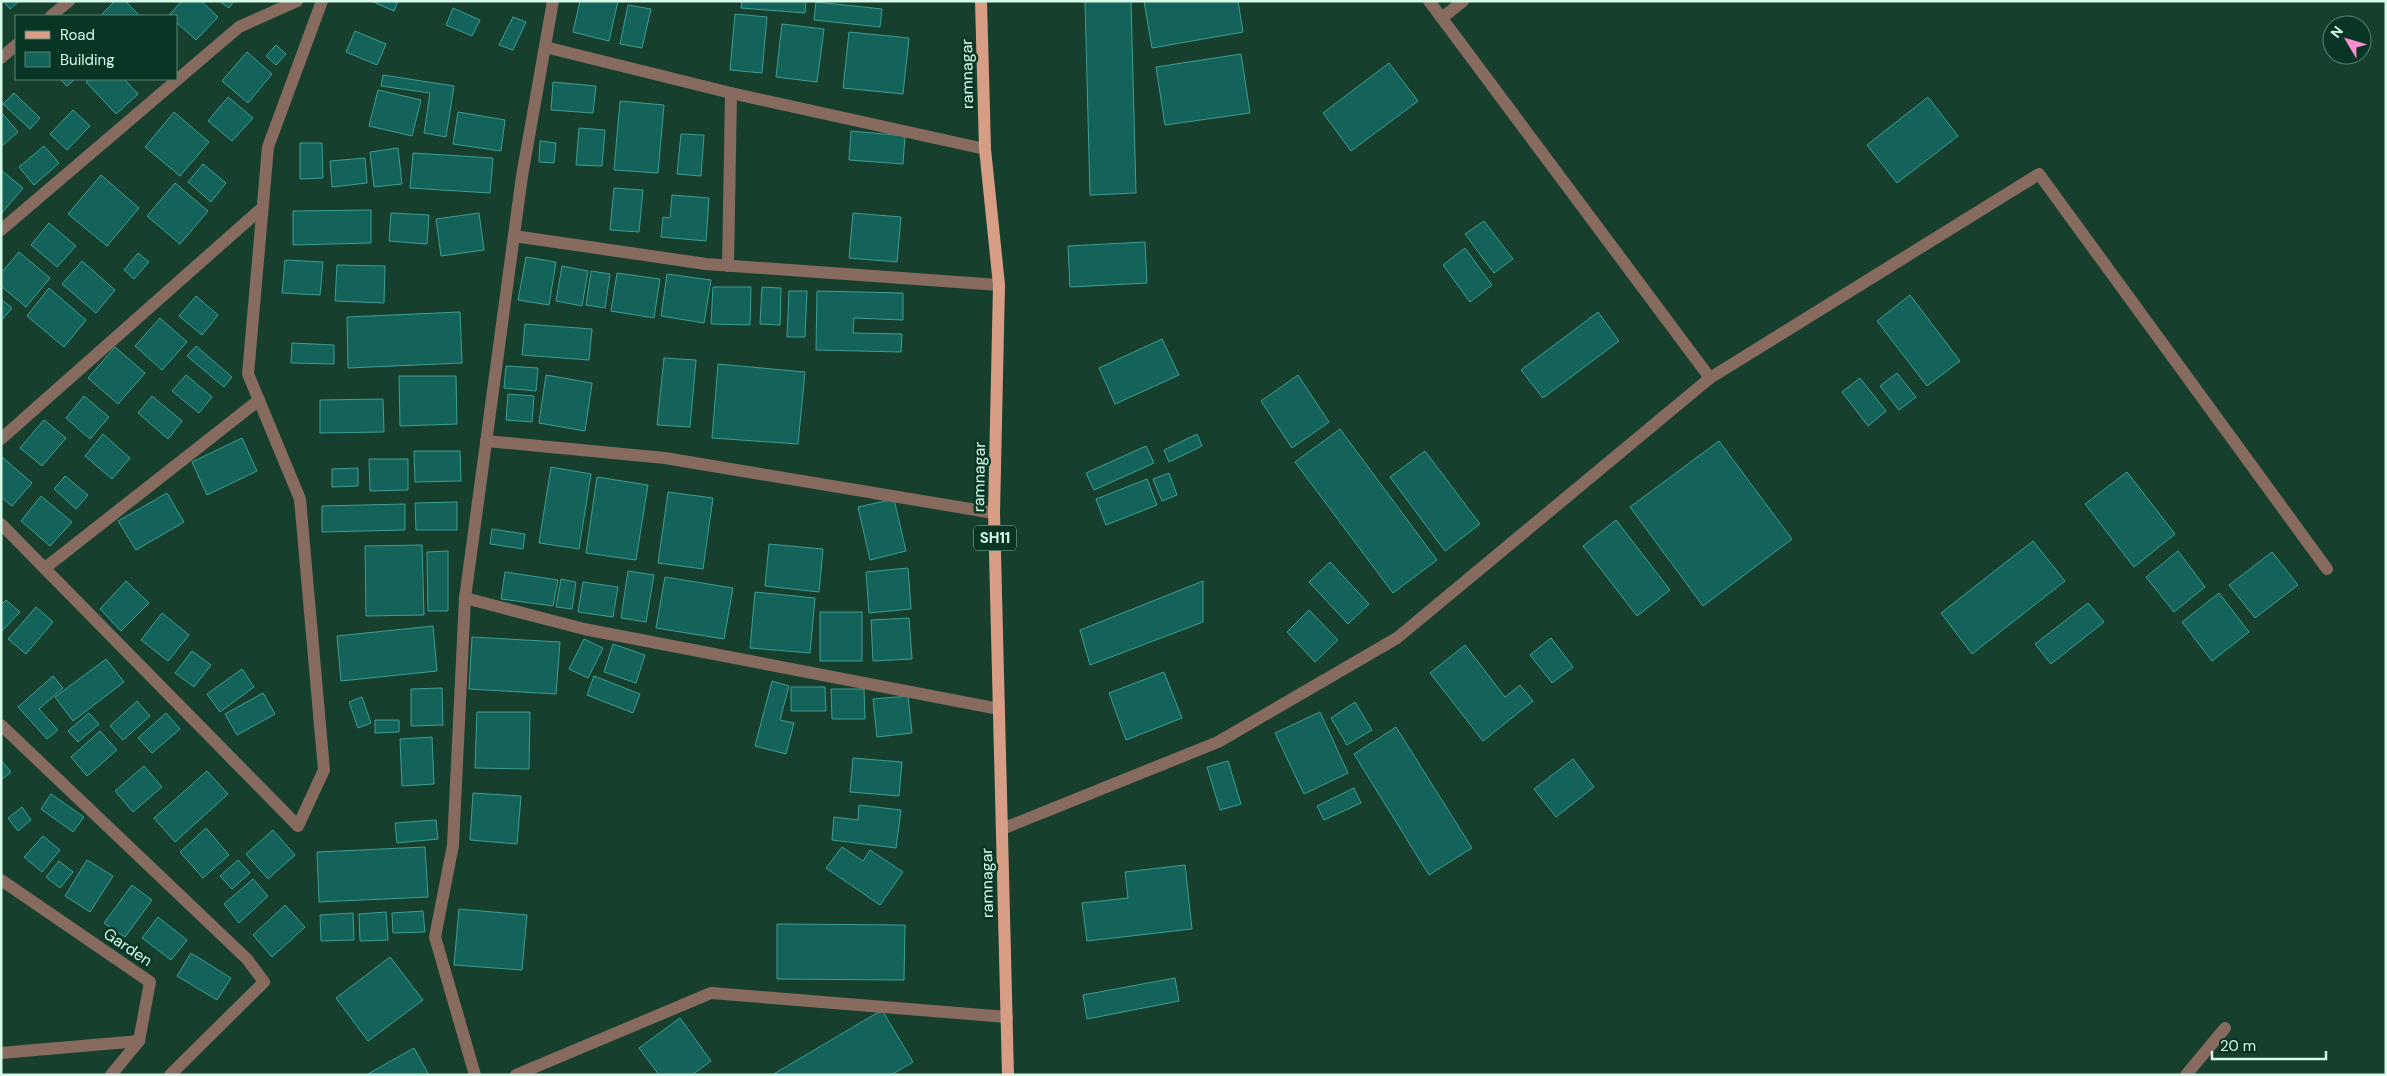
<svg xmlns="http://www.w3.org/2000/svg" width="2387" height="1076" viewBox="0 0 2387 1076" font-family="'DM Sans',sans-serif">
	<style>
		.building { fill: #14635a; stroke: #3d9e92 }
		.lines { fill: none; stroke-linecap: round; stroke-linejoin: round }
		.minor { stroke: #886b5f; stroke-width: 12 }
		.primary { stroke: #d89d85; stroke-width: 12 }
		.labels { text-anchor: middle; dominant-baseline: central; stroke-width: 5; stroke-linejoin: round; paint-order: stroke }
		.shield { fill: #093524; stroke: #98c0ad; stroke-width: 1 }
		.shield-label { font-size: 15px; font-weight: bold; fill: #d6fbe8 }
		.street-label { font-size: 16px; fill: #d6fbe8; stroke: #093524 }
	</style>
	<rect width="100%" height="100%" fill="#163f2e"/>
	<g class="building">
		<path d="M3 1H19L10 9Z"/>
		<path d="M115 1H125L138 14 136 16H100Z"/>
		<path d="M182 1H201L218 17 196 40 176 22V16L169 15Z"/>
		<path d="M219 1H234L229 8Z"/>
		<path d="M371 1H398L394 11Z"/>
		<path d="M580 1H618L609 41 573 32Z"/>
		<path d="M742 1H806L805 13 741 8Z"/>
		<path d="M1085 1H1131L1136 193 1090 195Z"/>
		<path d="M1144 1H1238L1243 32 1152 48Z"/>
		<path d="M816 2 882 9 880 27 814 20Z"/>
		<path d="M628 5 651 9 642 48 620 44Z"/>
		<path d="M453 8 480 20 472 36 446 25Z"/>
		<path d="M735 14 767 17 762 73 730 70Z"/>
		<path d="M513 17 526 22 513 50 499 45Z"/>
		<path d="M782 24 824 29 817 82 776 77Z"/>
		<path d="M355 31 386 44 377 65 346 52Z"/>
		<path d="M849 32 909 38 903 94 843 88Z"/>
		<path d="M276 45 286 54 276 65 266 56Z"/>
		<path d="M247 52 272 74 248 103 222 81Z"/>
		<path d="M1241 54 1250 113 1165 125 1156 67Z"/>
		<path d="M1389 63 1418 101 1351 151 1323 113Z"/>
		<path d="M383 75 454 86 446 137 424 133 430 93 381 86Z"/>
		<path d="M60 79H75L67 86Z"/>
		<path d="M89 79H124L138 94 116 114 86 82Z"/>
		<path d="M553 82 596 86 593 113 551 110Z"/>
		<path d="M378 90 421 100 412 136 369 126Z"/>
		<path d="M14 93 40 118 30 129 3 104Z"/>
		<path d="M228 97 253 118 232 141 208 121Z"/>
		<path d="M1928 97 1958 136 1897 183 1867 145Z"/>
		<path d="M620 101 664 105 658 173 614 170Z"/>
		<path d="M73 110 90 126 67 150 50 134Z"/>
		<path d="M1 112 18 132 3 145 1 143Z"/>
		<path d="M174 112 209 142 180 176 145 147Z"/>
		<path d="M458 112 505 120 501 151 453 144Z"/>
		<path d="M579 128 605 130 602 166 576 165Z"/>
		<path d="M851 131 905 136 903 164 849 160Z"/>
		<path d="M681 134 704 135 701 176 677 174Z"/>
		<path d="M540 141 556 143 554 163 539 162Z"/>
		<path d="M300 143H322L323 178 300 179Z"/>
		<path d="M44 146 59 163 34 185 19 167Z"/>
		<path d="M398 148 402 184 374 187 370 152Z"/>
		<path d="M413 153 493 158 490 193 410 188Z"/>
		<path d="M365 158 367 183 332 187 330 161Z"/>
		<path d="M203 164 226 183 211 202 188 182Z"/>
		<path d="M1 170 23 188 1 214Z"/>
		<path d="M101 175 139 208 107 246 68 214Z"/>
		<path d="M175 183 208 211 180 244 147 216Z"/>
		<path d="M614 188 643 190 639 232 610 230Z"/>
		<path d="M672 195 709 198 706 241 661 237 663 217 670 218Z"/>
		<path d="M371 210V243L293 245V211Z"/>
		<path d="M391 213 429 215 427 244 389 241Z"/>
		<path d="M479 213 484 250 441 256 436 219Z"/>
		<path d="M853 213 901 217 897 262 849 258Z"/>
		<path d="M1484 221 1513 259 1494 273 1465 234Z"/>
		<path d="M49 223 76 246 57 267 31 245Z"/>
		<path d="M1145 242 1147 283 1070 287 1068 246Z"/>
		<path d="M1465 248 1492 285 1470 302 1443 265Z"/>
		<path d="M19 252 50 278 26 307 1 286V273Z"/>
		<path d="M138 253 149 262 134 279 124 270Z"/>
		<path d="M526 257 556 262 549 305 518 300Z"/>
		<path d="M285 260 323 262 320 295 282 293Z"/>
		<path d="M82 261 115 290 96 313 62 284Z"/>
		<path d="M337 265 385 266 384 303 335 301Z"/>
		<path d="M562 266 588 271 582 306 556 301Z"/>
		<path d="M591 271 610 274 605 308 586 305Z"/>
		<path d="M617 273 660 279 654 318 611 311Z"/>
		<path d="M667 274 711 280 704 323 661 316Z"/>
		<path d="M713 287H751L750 325 711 324Z"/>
		<path d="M762 287 781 288 780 325 760 324Z"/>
		<path d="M49 288 86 320 64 347 27 316Z"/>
		<path d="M789 291H807L805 337H787Z"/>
		<path d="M817 291 903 293V320L854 318 853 333 902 334 901 352 816 350Z"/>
		<path d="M1910 295 1960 361 1927 386 1877 321Z"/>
		<path d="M196 296 218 315 202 335 179 316Z"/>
		<path d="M1 299 12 308 1 321Z"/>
		<path d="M460 312 462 363 348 368 347 317Z"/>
		<path d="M1598 312 1619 341 1543 398 1521 370Z"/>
		<path d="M160 318 187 342 162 370 135 346Z"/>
		<path d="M525 324 592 329 589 360 522 355Z"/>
		<path d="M1162 339 1179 375 1115 404 1099 368Z"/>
		<path d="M292 343 334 345V364L291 363Z"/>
		<path d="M196 346 232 377 224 387 187 356Z"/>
		<path d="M115 347 145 373 118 404 88 378Z"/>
		<path d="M664 358 696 360 690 427 657 425Z"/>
		<path d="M718 364 805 372 798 444 712 438Z"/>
		<path d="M506 366 538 368 536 391 504 388Z"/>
		<path d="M1897 373 1916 397 1899 410 1880 386Z"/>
		<path d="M186 375 212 397 199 413 172 391Z"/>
		<path d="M546 375 592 383 585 431 539 423Z"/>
		<path d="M1298 375 1329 422 1292 448 1261 401Z"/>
		<path d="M399 376H456L457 424 400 426Z"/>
		<path d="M1860 378 1886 411 1868 426 1842 392Z"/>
		<path d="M508 394 534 396 532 422 506 420Z"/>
		<path d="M84 396 109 417 90 439 66 418Z"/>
		<path d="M152 396 182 421 168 439 138 413Z"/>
		<path d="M383 399 384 432 320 433V400Z"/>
		<path d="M44 420 66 438 42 466 20 448Z"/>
		<path d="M1340 429 1437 560 1393 593 1295 462Z"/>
		<path d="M103 434 130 458 112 479 85 456Z"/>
		<path d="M1197 434 1202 446 1169 462 1164 450Z"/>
		<path d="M242 438 257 471 207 495 192 462Z"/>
		<path d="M1719 441 1792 539 1703 606 1630 507Z"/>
		<path d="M1146 446 1154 463 1094 490 1086 473Z"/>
		<path d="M414 451H460L461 481 415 482Z"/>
		<path d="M1425 451 1480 524 1445 551 1390 477Z"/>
		<path d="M1 456 32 483 12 506 1 497Z"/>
		<path d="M369 459H408V490L370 491Z"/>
		<path d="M551 467 591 474 579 549 539 543Z"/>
		<path d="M358 468V486L332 487V469Z"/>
		<path d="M2127 472 2175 534 2134 567 2085 504Z"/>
		<path d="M1169 473 1177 495 1162 501 1153 479Z"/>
		<path d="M65 476 88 495 76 509 54 489Z"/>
		<path d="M597 477 648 485 636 560 586 553Z"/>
		<path d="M1147 479 1157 505 1106 525 1096 499Z"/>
		<path d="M668 492 713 498 703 569 658 563Z"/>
		<path d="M167 493 184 522 136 550 118 521Z"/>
		<path d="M41 496 72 522 50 546 21 521Z"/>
		<path d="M894 499 906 551 870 560 858 507Z"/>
		<path d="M457 502V530H416L415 503Z"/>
		<path d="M405 504V530L322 532V506Z"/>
		<path d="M1616 520 1670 590 1637 616 1583 546Z"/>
		<path d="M492 529 525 534 523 549 490 544Z"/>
		<path d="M2033 541 2065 581 1972 654 1941 613Z"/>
		<path d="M769 544 823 549 819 592 765 586Z"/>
		<path d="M422 545 424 615 366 616 365 546Z"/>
		<path d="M448 551V611H428L427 552Z"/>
		<path d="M2178 551 2205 587 2174 612 2146 577Z"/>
		<path d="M2272 552 2298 585 2255 618 2229 585Z"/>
		<path d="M1330 562 1369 604 1348 624 1309 582Z"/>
		<path d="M908 568 911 609 869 613 866 572Z"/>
		<path d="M628 571 654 575 646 622 621 618Z"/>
		<path d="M505 572 558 580 553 606 501 599Z"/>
		<path d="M665 577 733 588 724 639 656 628Z"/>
		<path d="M561 579 576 582 572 609 556 607Z"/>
		<path d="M126 581 149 603 121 631 100 609Z"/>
		<path d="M1203 581V622L1090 665 1080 630Z"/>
		<path d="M583 582 618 587 613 617 578 612Z"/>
		<path d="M755 592 815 598 810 653 750 648Z"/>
		<path d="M2219 593 2249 632 2212 661 2182 622Z"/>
		<path d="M6 600 20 612 1 632V605Z"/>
		<path d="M2088 603 2104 622 2051 664 2035 644Z"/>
		<path d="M36 607 53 622 26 654 8 639Z"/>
		<path d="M1309 610 1338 640 1315 662 1287 632Z"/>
		<rect x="820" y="612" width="42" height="49"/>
		<path d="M162 613 189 635 168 661 141 640Z"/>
		<path d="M909 618 912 659 873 661 871 620Z"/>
		<path d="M433 626 437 671 341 681 337 636Z"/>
		<path d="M472 637 560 642 556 694 469 689Z"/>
		<path d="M1551 638 1573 667 1552 683 1530 655Z"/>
		<path d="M584 639 603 648 588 678 569 669Z"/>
		<path d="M613 644 645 655 636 683 604 672Z"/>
		<path d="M1465 645 1505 697 1520 685 1533 701 1483 741 1430 673Z"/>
		<path d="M192 651 211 665 194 687 175 673Z"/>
		<path d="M106 659 124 682 73 721 55 697Z"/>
		<path d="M242 669 254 687 220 712 207 694Z"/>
		<path d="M1164 672 1182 718 1126 740 1109 693Z"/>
		<path d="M53 676 63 688 39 709 58 730 47 739 18 707Z"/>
		<path d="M594 676 640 694 633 713 587 695Z"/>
		<path d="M772 681 789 686 780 720 794 723 786 754 755 746Z"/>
		<path d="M791 687H825L826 711H791Z"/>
		<path d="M442 688 443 725 411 726V689Z"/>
		<path d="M831 689H864L865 719H832Z"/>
		<path d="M263 693 275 714 237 735 225 714Z"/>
		<path d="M908 696 912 733 877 737 873 699Z"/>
		<path d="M362 697 371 723 358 728 349 702Z"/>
		<path d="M137 701 150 716 123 740 110 726Z"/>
		<path d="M1355 702 1372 730 1347 745 1331 718Z"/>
		<path d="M477 712H530L529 769 475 768Z"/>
		<path d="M1320 712 1348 773 1304 794 1275 733Z"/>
		<path d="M89 713 99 724 78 742 68 731Z"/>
		<path d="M166 713 180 729 152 753 138 738Z"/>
		<path d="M375 720H399V732L375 733Z"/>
		<path d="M1396 727 1472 848 1429 875 1354 754Z"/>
		<path d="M100 731 117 750 87 776 71 757Z"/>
		<path d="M432 737 434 784 402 786 400 739Z"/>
		<path d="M853 758 902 762 899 796 850 792Z"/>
		<path d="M1573 759 1594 787 1556 817 1534 789Z"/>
		<path d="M1 760 11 772 1 780Z"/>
		<path d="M1228 761 1241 804 1220 810 1207 767Z"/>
		<path d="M144 766 162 787 133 812 115 791Z"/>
		<path d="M207 771 228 794 175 842 154 818Z"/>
		<path d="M1354 788 1361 803 1324 820 1317 806Z"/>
		<path d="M473 793 521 796 517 844 470 840Z"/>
		<path d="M51 794 84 817 73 832 41 809Z"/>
		<path d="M859 805 901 810 896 848 832 840 834 817 858 820Z"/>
		<path d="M22 807 31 820 18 831 8 818Z"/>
		<path d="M436 820 438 839 397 843 395 823Z"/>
		<path d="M206 828 229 855 203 878 180 852Z"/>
		<path d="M273 830 295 855 268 879 246 854Z"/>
		<path d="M43 836 60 850 42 872 24 857Z"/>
		<path d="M425 847 428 897 319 902 317 852Z"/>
		<path d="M842 847 863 861 870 850 903 872 880 905 826 868Z"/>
		<path d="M87 860 113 876 90 912 65 896Z"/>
		<path d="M238 860 250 873 232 889 220 876Z"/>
		<path d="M59 861 73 872 60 888 46 877Z"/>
		<path d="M1185 865 1192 929 1087 941 1082 903 1128 898 1125 872Z"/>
		<path d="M253 879 268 896 239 923 224 904Z"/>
		<path d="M132 885 152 900 125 937 104 923Z"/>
		<path d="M285 905 305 927 272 957 253 935Z"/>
		<path d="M459 909 527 915 522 970 454 965Z"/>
		<path d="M423 911 425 932 393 933 392 913Z"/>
		<path d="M386 912 388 940 360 941 359 914Z"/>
		<path d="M353 913 354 940 321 941 320 915Z"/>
		<path d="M158 917 187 940 171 960 142 938Z"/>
		<path d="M777 924 905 925 904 980 777 979Z"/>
		<path d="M191 953 231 978 217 1000 177 976Z"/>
		<path d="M390 957 423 1000 368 1041 336 998Z"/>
		<path d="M1175 978 1179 1001 1087 1019 1083 995Z"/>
		<path d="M882 1010 913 1062 891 1075H772Z"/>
		<path d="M680 1018 711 1061 692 1075H659L639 1048Z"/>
		<path d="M414 1048 429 1075H368V1074Z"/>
	</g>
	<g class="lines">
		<g class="minor">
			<path d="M1429 1 1710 378"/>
			<path d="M51 16 69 1"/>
			<path d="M1442 18 1463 1"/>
			<path d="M545 47 731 93 985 149"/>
			<path d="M1 58 16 45"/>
			<path d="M1 230 239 27 297 1"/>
			<path d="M514 236 706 264 999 285"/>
			<path d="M728 266 731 93"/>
			<path d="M1 439 263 207"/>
			<path d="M486 441 665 458 994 513"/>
			<path d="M1 524 298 826 324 770 300 499 248 374 268 147 322 1"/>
			<path d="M45 568 259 400"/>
			<path d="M465 598 522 176 553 1"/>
			<path d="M1 725 247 959 264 982 170 1075"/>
			<path d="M1002 829 1218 742 1397 638 1710 378 2039 174 2327 569"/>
			<path d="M1 880 150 982 139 1041 111 1075"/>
			<path d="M1 1053 139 1041"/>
			<path d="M475 1075 435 937 453 845 465 598 584 629 999 709"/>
			<path d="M516 1075 711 993 1007 1017"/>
			<path d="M2186 1075 2225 1028"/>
		</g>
		<path class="primary" d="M981 1 985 149 999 285 994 513 1008 1075"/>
	</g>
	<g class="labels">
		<rect class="shield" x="974" y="525.5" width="42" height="25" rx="4"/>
		<g class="shield-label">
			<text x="995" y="538">SH11</text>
		</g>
		<g class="street-label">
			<text transform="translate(967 74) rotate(-91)">ramnagar</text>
			<text transform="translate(979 477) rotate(-89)">ramnagar</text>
			<text transform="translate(987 883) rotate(-91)">ramnagar</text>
			<text transform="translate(128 947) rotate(34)">Garden</text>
		</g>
	</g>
	<rect width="2387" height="1076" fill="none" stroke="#d6fbe8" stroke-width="5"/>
	<rect x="15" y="15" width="162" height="65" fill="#093524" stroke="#5b8472"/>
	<rect x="25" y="31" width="25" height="8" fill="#d89d85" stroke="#5b8472"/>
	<text x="60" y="40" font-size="15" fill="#d6fbe8">Road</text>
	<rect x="25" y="52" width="25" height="15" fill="#14635a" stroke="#5b8472"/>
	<text x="60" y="65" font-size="15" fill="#d6fbe8">Building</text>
	<g transform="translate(2347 40) rotate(308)"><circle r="24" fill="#093524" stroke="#5b8472"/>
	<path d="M0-4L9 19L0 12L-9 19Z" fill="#f690cf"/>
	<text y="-8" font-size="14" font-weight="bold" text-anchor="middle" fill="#d6fbe8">N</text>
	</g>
	<path d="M2212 1051v8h114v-8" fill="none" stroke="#d6fbe8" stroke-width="2.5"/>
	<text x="2220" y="1051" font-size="15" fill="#d6fbe8" stroke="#093524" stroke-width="4" paint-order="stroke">20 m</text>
</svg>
